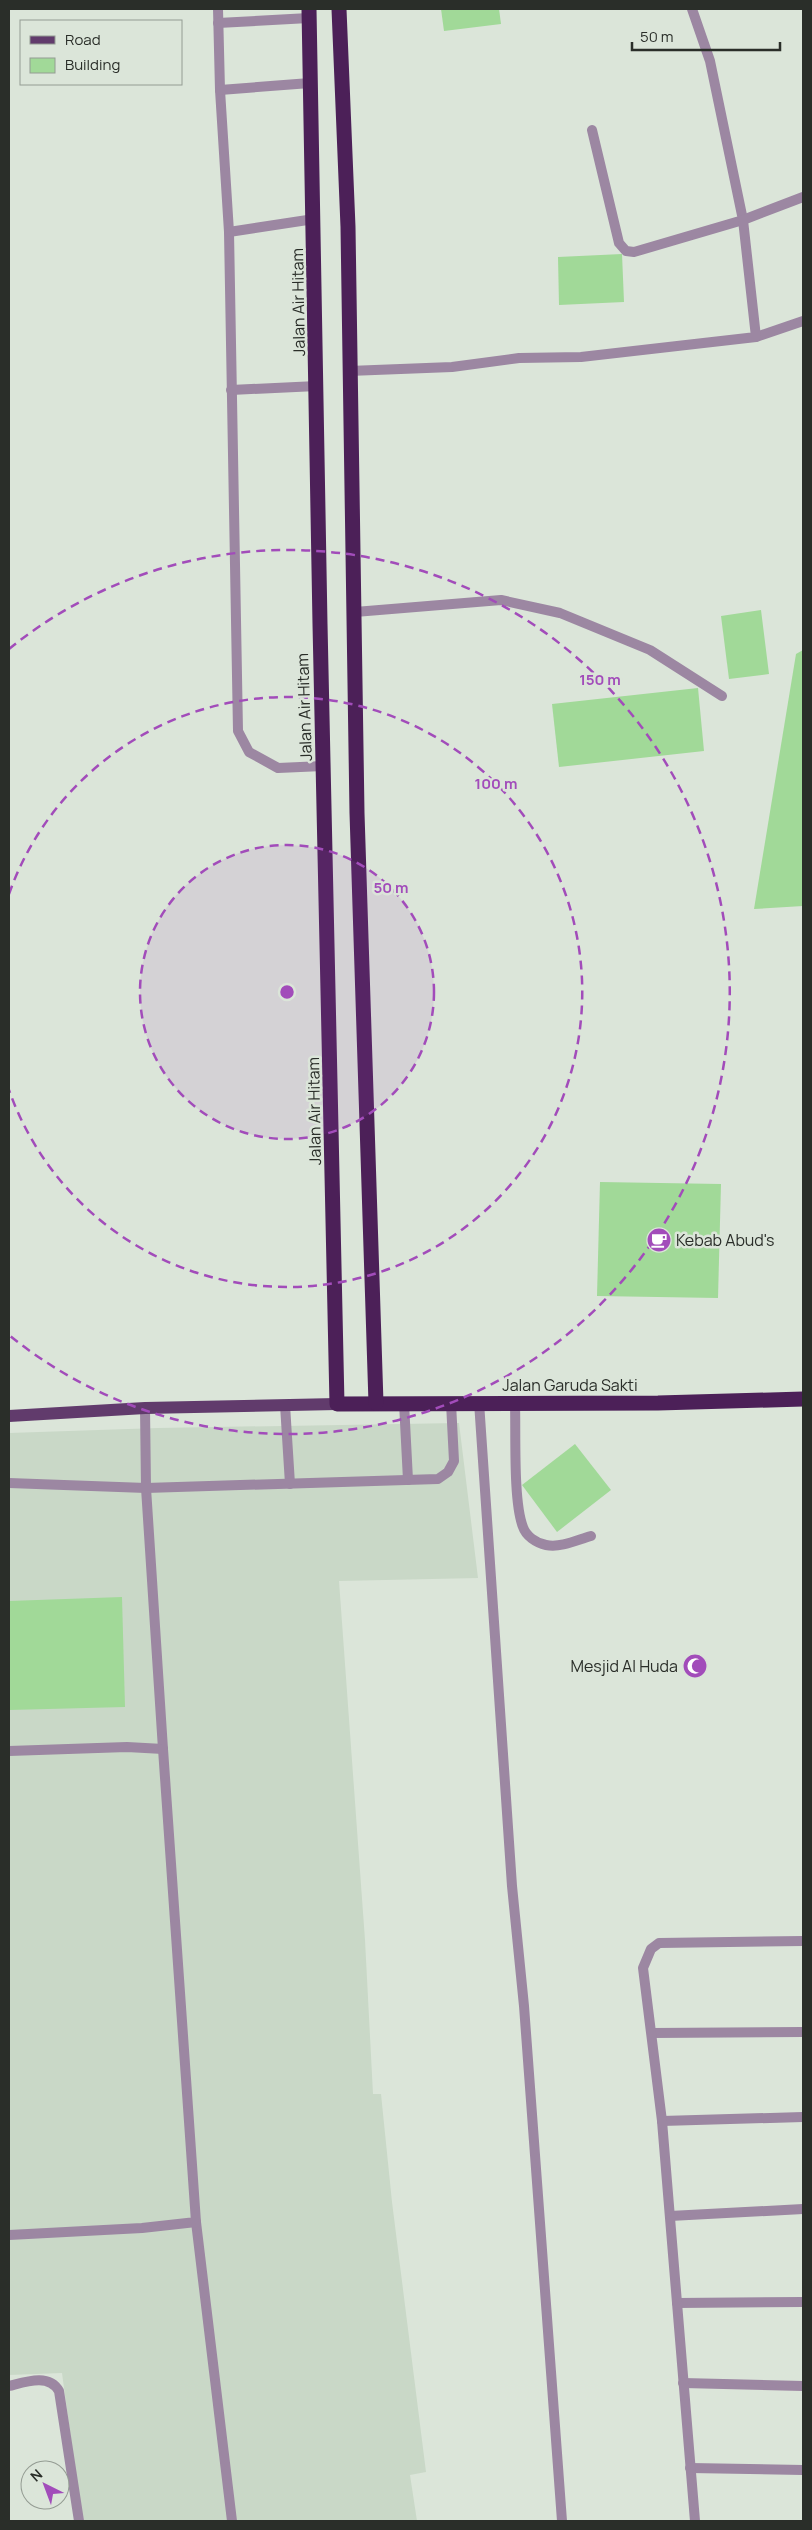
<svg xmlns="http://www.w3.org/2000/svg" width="812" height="2530" viewBox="0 0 812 2530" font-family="Manrope,sans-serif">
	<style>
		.built { fill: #c9d8c7 }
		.building { fill: #a1d998 }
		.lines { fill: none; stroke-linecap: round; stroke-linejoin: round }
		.lane { stroke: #9c87a2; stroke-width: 10 }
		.street { stroke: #9c87a2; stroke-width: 10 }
		.primary { stroke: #613b6c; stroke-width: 12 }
		.highway { stroke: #4c2058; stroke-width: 15 }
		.ring { fill: none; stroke: #a24cba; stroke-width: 2.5; stroke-dasharray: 9 6 }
		.labels { text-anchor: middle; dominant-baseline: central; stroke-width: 5; stroke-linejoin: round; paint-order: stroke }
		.street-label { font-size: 16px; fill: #2a2e29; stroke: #dbe5d9 }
		.poi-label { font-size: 16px; fill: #2a2e29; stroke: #dbe5d9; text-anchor: start }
		.centre { fill: #a24cba; stroke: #dbe5d9; stroke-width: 2.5 }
		.ring-label { font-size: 15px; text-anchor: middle; font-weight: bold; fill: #a24cba; stroke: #dbe5d9; stroke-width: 5; stroke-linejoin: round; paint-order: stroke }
	</style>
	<rect width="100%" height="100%" fill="#dbe5d9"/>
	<path class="built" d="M459 1423 478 1578 339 1581 365 1940 373 2094H381L392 2202 426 2472 410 2475 417 2521H82L62 2373 9 2375V1433L158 1428Z"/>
	<g class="building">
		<path d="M441 9H499L501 24 444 31Z"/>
		<path d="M622 254 624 302 559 305 558 257Z"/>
		<path d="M761 610 769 674 729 679 721 616Z"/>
		<path d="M803 650V906L754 909 796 654Z"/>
		<path d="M698 688 704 751 559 767 552 704Z"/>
		<path d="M600 1182 721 1184 718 1298 597 1296Z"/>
		<path d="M575 1444 611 1490 557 1532 522 1485Z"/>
		<path d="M122 1597 125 1707 9 1710V1601Z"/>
	</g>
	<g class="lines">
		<g class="lane">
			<path d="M218 9 220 90 229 232 238 731 249 752 278 768 323 766"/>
			<path d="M218 23 309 18"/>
			<path d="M220 90 310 83"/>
			<path d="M229 232 314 219"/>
			<path d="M231 390 317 386"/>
			<path d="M355 612 501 600 560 613 650 650 722 696"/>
			<path d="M404 1403 408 1480"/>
			<path d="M515 1404C516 1433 513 1502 523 1527 526 1536 536 1543 546 1545 561 1548 577 1540 591 1536"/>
			<path d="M285 1405 290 1484"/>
			<path d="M9 1483 146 1488 438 1479 448 1472 454 1461 451 1403"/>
			<path d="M9 1751 127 1747 163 1749 146 1488 145 1408"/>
			<path d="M196 2222 232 2521"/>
			<path d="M9 2235 142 2228 196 2222 163 1749"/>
		</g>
		<g class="street">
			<path d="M592 130 619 243 626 251 634 252 743 220 710 61 692 9"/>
			<path d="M756 337 803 321"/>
			<path d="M349 371 452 367 519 358 581 357 756 337 743 220 803 197"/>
			<path d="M479 1402 512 1886 524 2006 562 2521"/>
			<path d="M652 2033 803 2032"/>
			<path d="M662 2121 803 2117"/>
			<path d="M670 2216 803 2209"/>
			<path d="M677 2303 803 2302"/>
			<path d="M683 2383 803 2386"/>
			<path d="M9 2386C25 2382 49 2373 59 2391L79 2521"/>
			<path d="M690 2468 803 2470"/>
			<path d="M695 2521 662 2121 643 1968 651 1949 659 1943 803 1941"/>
		</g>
		<path class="primary" d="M9 1416 145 1408 337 1404"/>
		<g class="highway">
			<path d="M309 9 320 624 337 1404 658 1403 803 1399"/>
			<path d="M339 9 348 227 357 813 376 1403"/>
		</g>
	</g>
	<circle cx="287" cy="992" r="147" fill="#a24cba" fill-opacity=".12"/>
	<g class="ring">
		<circle cx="287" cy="992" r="147"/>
		<path d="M9 894A295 295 0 1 1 9 1090"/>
		<path d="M9 649A442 442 0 1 1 9 1335"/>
	</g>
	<defs>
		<symbol id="cafe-disc" viewBox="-11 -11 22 22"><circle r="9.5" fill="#a24cba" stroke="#dbe5d9"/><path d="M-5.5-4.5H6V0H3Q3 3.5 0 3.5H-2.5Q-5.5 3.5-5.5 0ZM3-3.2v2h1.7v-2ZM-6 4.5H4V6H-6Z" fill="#fff"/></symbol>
		<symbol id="mosque-disc" viewBox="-11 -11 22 22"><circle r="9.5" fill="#a24cba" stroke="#dbe5d9"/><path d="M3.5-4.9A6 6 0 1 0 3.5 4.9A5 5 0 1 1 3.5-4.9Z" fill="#fff"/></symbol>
	</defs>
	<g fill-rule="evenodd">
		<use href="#cafe-disc" x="645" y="1226" width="28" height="28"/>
		<use href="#mosque-disc" x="681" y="1652" width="28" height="28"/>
	</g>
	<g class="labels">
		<g class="street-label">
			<text transform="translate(298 302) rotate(-91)">Jalan Air Hitam</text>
			<text transform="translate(304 707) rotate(-92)">Jalan Air Hitam</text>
			<text transform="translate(314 1111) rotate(-91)">Jalan Air Hitam</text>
			<text x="570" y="1385">Jalan Garuda Sakti</text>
		</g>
		<g class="poi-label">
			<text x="676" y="1240">Kebab Abud's</text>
			<text x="678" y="1666" text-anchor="end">Mesjid Al Huda</text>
		</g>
	</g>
	<circle cx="287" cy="992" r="8" class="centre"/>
	<g class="ring-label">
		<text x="600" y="685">150 m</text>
		<text x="496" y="789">100 m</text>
		<text x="391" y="893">50 m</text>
	</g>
	<rect width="812" height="2530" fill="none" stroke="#2a2e29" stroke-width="20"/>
	<rect x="20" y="20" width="162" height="65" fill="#dbe5d9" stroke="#949c93"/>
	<rect x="30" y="36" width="25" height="8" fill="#613b6c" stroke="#949c93"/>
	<text x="65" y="45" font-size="15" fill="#2a2e29">Road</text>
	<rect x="30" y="58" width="25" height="15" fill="#a1d998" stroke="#949c93"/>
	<text x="65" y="70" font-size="15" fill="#2a2e29">Building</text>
	<g transform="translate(45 2485) rotate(318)"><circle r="24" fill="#dbe5d9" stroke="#949c93"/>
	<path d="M0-4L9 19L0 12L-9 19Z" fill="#a24cba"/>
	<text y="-8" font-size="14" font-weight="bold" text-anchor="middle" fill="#2a2e29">N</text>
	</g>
	<path d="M632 42v8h148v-8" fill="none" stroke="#2a2e29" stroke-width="2.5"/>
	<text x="640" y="42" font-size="15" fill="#2a2e29" stroke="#dbe5d9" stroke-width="4" paint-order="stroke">50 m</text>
</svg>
